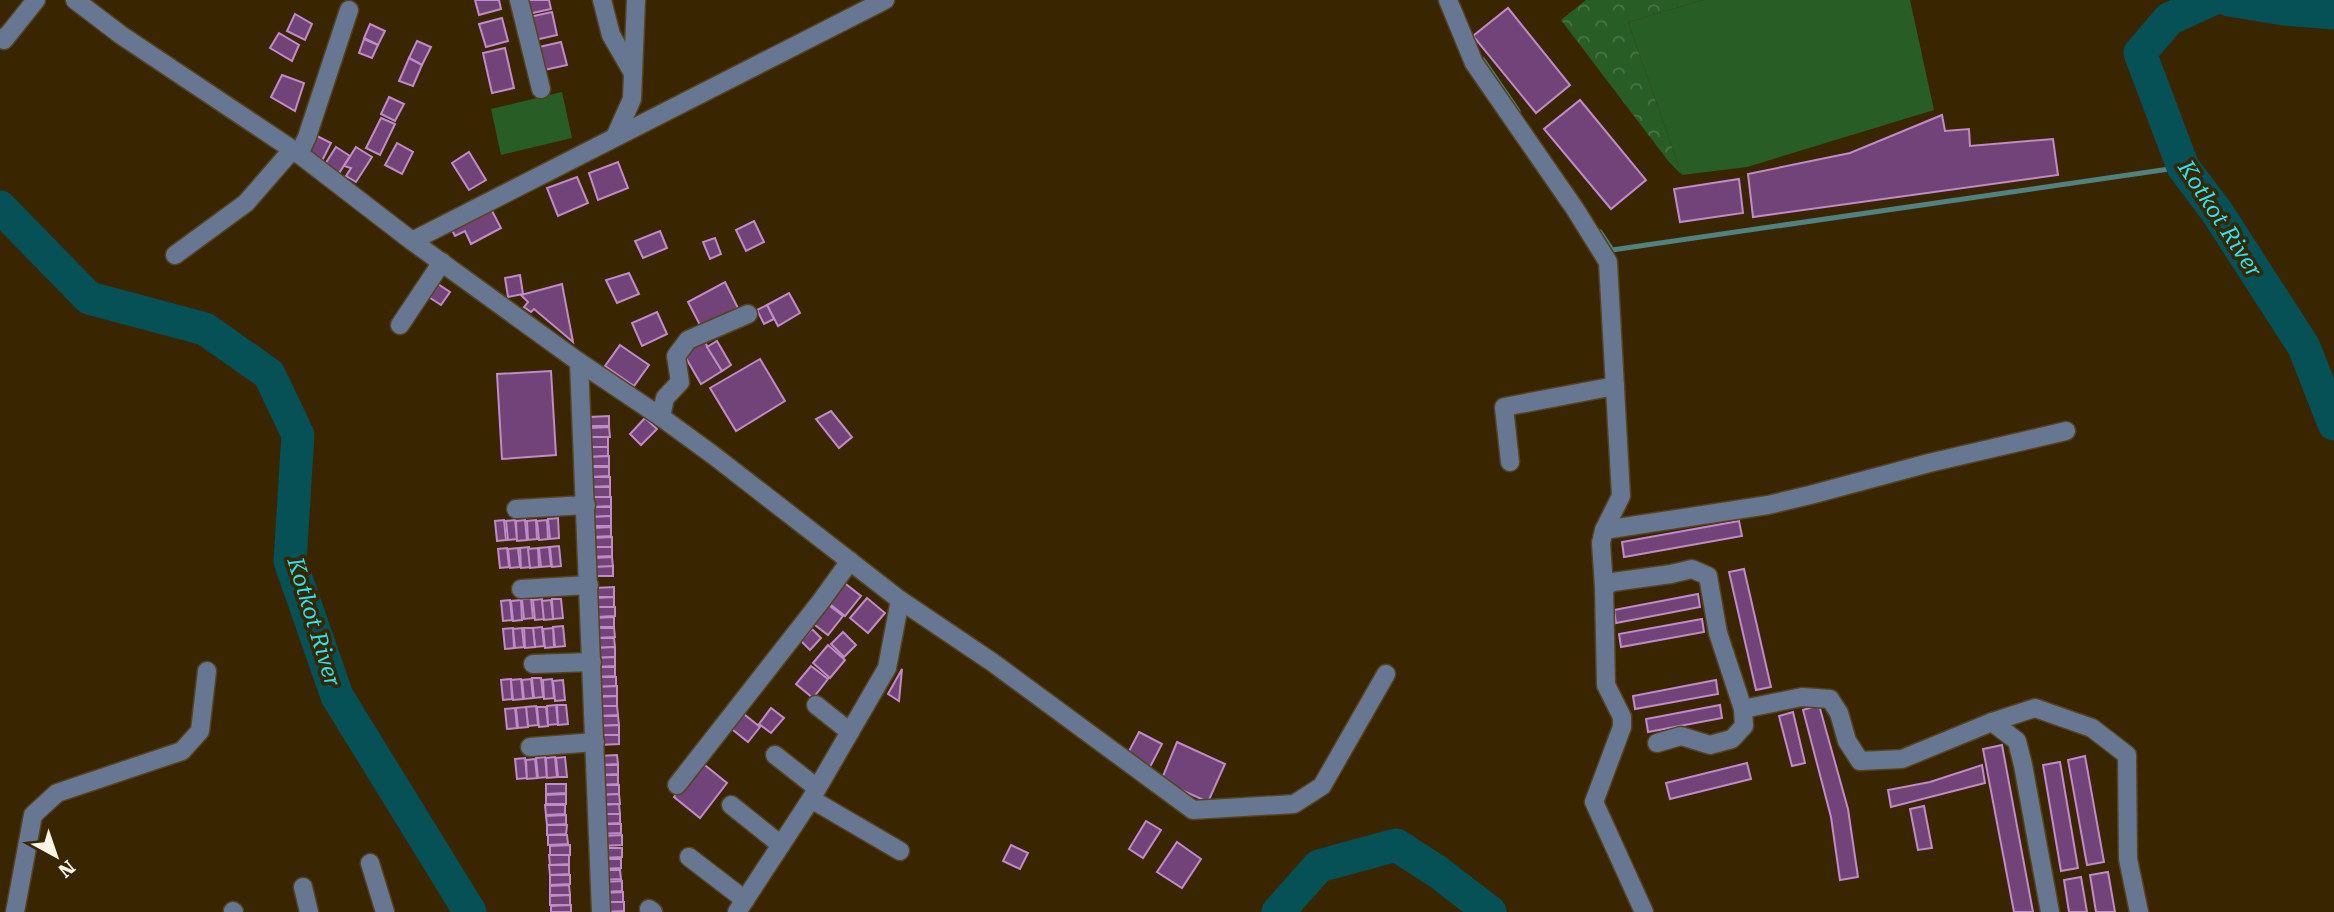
<svg xmlns="http://www.w3.org/2000/svg" width="2334" height="912" viewBox="0 0 2334 912" font-family="'Roboto Serif',serif">
	<style>
		.forest { fill: url(#forest-crowns) }
		.pitch { fill: #295d26 }
		.lines { fill: none; stroke-linecap: round; stroke-linejoin: round }
		.stream { stroke: #508281; stroke-width: 5 }
		.river { stroke: #065156; stroke-width: 33 }
		.building { fill: #724379; stroke: #c08bc7; stroke-width: 2 }
		.minor-casing { stroke: #544320; stroke-width: 21 }
		.minor { stroke: #677691; stroke-width: 18 }
		.labels { text-anchor: middle; dominant-baseline: central; stroke-width: 7; stroke-linejoin: round; paint-order: stroke }
		.water-label { font-size: 23px; font-style: italic; fill: #26e7f4; stroke: #392600 }
	</style>
	<defs>
		<pattern id="forest-crowns" width="20" height="18" patternUnits="userSpaceOnUse" patternTransform="scale(1.75)"><rect width="20" height="18" fill="#295d26"/><path d="M2 6a3 3 0 1 1 6 0M12 15a3 3 0 1 1 6 0" fill="none" stroke="#497546"/></pattern>
	</defs>
	<rect width="100%" height="100%" fill="#392600"/>
	<path class="forest" d="M1586 0H1703L1628 22 1682 175 1669 162 1561 20Z"/>
	<g class="pitch">
		<path d="M1703 0H1910L1934 110 1747 167 1682 175 1628 22Z"/>
		<path d="M562 92 572 138 501 155 491 109Z"/>
	</g>
	<g class="lines">
		<g class="stream">
			<path d="M1483 60 1518 111"/>
			<path d="M1600 232 1612 250 2183 167"/>
		</g>
		<g class="river">
			<path d="M2211 0 2169 19 2140 53 2183 167 2217 212 2304 347 2334 424"/>
			<path d="M2229 0 2284 9 2334 13"/>
			<path d="M0 207 89 298 205 329 269 374 298 435 290 561 337 696 470 912"/>
			<path d="M1278 912 1319 866 1396 845 1438 872 1490 912"/>
		</g>
	</g>
	<g class="building">
		<path d="M475 0H499L501 9 479 15Z"/>
		<path d="M525 0H549L551 9 528 14Z"/>
		<path d="M1508 8 1570 85 1536 113 1473 36Z"/>
		<path d="M552 12 557 35 535 40 529 17Z"/>
		<path d="M295 14 312 24 305 40 287 31Z"/>
		<path d="M502 18 508 41 486 47 479 24Z"/>
		<path d="M370 24 385 31 378 45 364 38Z"/>
		<path d="M279 33 299 45 292 61 270 48Z"/>
		<path d="M364 39 378 45 372 58 359 53Z"/>
		<path d="M417 41 431 47 422 65 409 58Z"/>
		<path d="M561 42 567 65 544 70 539 47Z"/>
		<path d="M505 48 514 88 492 93 483 53Z"/>
		<path d="M409 58 422 65 413 86 399 81Z"/>
		<path d="M282 75 304 83 295 111 271 97Z"/>
		<path d="M389 97 404 104 395 121 381 114Z"/>
		<path d="M1580 100 1646 180 1611 209 1544 129Z"/>
		<path d="M1942 115 1945 131 1969 129 1970 146 2053 139 2058 175 1753 217 1748 174 1850 153Z"/>
		<path d="M381 118 395 124 380 155 366 148Z"/>
		<path d="M315 135 331 143 320 165 302 156Z"/>
		<path d="M397 143 413 152 402 174 385 165Z"/>
		<path d="M336 147 350 156 336 178 322 169Z"/>
		<path d="M356 147 372 157 356 182 346 176 351 168 344 166Z"/>
		<path d="M469 152 486 180 469 190 452 163Z"/>
		<path d="M618 162 628 188 598 200 589 173Z"/>
		<path d="M577 177 588 203 558 216 547 188Z"/>
		<path d="M1739 179 1743 213 1680 222 1674 189Z"/>
		<path d="M489 205 501 228 471 244 465 231 455 236 450 226Z"/>
		<path d="M754 221 764 242 746 251 736 230Z"/>
		<path d="M660 231 667 248 643 258 635 241Z"/>
		<path d="M715 238 721 254 710 259 703 242Z"/>
		<path d="M629 273 639 294 617 303 606 280Z"/>
		<path d="M520 275 523 294 508 297 505 278Z"/>
		<path d="M432 280 450 292 441 305 424 294Z"/>
		<path d="M725 282 738 308 701 327 688 302Z"/>
		<path d="M562 284 573 342 534 309 531 312 524 307 528 302 521 295Z"/>
		<path d="M789 293 800 313 778 326 767 305Z"/>
		<path d="M767 305 774 319 764 324 757 310Z"/>
		<path d="M657 312 667 334 642 346 632 323Z"/>
		<path d="M703 339 722 371 701 384 682 351Z"/>
		<path d="M717 341 731 365 722 371 707 347Z"/>
		<path d="M620 345 649 365 634 386 605 366Z"/>
		<path d="M760 359 785 401 736 431 710 388Z"/>
		<path d="M551 371 556 455 502 459 497 374Z"/>
		<path d="M831 411 852 437 839 448 816 419Z"/>
		<path d="M609 416V426H590L589 417Z"/>
		<path d="M645 418 657 429 641 445 630 434Z"/>
		<path d="M609 427 610 437H590V428Z"/>
		<rect x="589" y="437" width="19" height="10"/>
		<path d="M589 447H608V456L589 457Z"/>
		<path d="M609 456V466H589V457Z"/>
		<path d="M589 467H609V476L590 477Z"/>
		<path d="M590 477H610V486L590 487Z"/>
		<rect x="591" y="487" width="19" height="10"/>
		<path d="M591 497H611V506L592 507Z"/>
		<path d="M591 507H611V516L592 517Z"/>
		<path d="M611 516V526H591V517Z"/>
		<path d="M558 518 559 538 550 539 548 519Z"/>
		<path d="M504 520 506 540 497 541 495 521Z"/>
		<path d="M515 520 517 539 508 540 506 521Z"/>
		<path d="M525 520 527 540 517 541 516 521Z"/>
		<path d="M536 520 537 539 528 540 527 521Z"/>
		<path d="M547 520 548 539 539 540 537 521Z"/>
		<path d="M1739 521 1742 536 1624 557 1622 542Z"/>
		<path d="M611 527V536L592 537V528Z"/>
		<path d="M612 537V547H592V538Z"/>
		<path d="M559 546 561 566 552 567 550 547Z"/>
		<path d="M529 547 531 567 521 568 520 548Z"/>
		<path d="M549 547 551 566 541 567 539 548Z"/>
		<path d="M592 547H612V556L592 557Z"/>
		<path d="M507 548 509 567 500 568 498 549Z"/>
		<path d="M518 548 520 567 510 568 508 549Z"/>
		<path d="M538 548 539 567 530 568 528 549Z"/>
		<path d="M612 557 613 567H593V558Z"/>
		<path d="M613 566V576H593V567Z"/>
		<path d="M1744 569 1771 687 1756 690 1729 572Z"/>
		<path d="M842 581 861 596 845 616 826 601Z"/>
		<path d="M614 587V597H594V588Z"/>
		<path d="M1698 594 1700 607 1616 623 1614 610Z"/>
		<path d="M614 597V607H595L594 598Z"/>
		<path d="M531 598 533 618 524 619 522 599Z"/>
		<path d="M867 598 885 613 868 633 850 618Z"/>
		<path d="M542 599 544 619 535 620 533 600Z"/>
		<path d="M552 599H561L563 618 553 619Z"/>
		<path d="M510 600 512 620 503 621 501 601Z"/>
		<path d="M521 600 522 620 513 621 511 601Z"/>
		<path d="M551 600 553 619 544 620 542 601Z"/>
		<path d="M826 603 843 616 828 635 811 622Z"/>
		<path d="M595 607H615V616L596 617Z"/>
		<path d="M614 617V627H595V618Z"/>
		<path d="M1702 619 1704 632 1621 647 1619 634Z"/>
		<path d="M563 626 565 646 555 647 553 627Z"/>
		<path d="M542 627 544 646 535 647 533 628Z"/>
		<path d="M513 628 514 648 505 649 503 629Z"/>
		<path d="M522 628 524 647 515 648 513 629Z"/>
		<path d="M524 628H533L535 647 525 648Z"/>
		<path d="M553 628 554 647 545 648 543 629Z"/>
		<path d="M595 628H614L615 637 595 638Z"/>
		<path d="M812 629 821 638 810 650 801 641Z"/>
		<path d="M843 632 856 645 844 657 831 644Z"/>
		<path d="M595 638H614L615 647 595 648Z"/>
		<path d="M828 645 845 660 830 678 813 663Z"/>
		<path d="M615 647V657L596 658 595 648Z"/>
		<path d="M615 657V666L595 667V658Z"/>
		<path d="M811 666 828 679 813 698 796 684Z"/>
		<path d="M595 667H615V676L595 677Z"/>
		<path d="M902 669 899 701 888 694Z"/>
		<path d="M597 677H616V686L597 687Z"/>
		<path d="M532 678H541L543 697 534 698Z"/>
		<path d="M511 679 512 699 503 700 501 680Z"/>
		<path d="M521 679 523 699 513 700 511 680Z"/>
		<path d="M531 679 533 698 524 699 522 680Z"/>
		<path d="M552 679 554 698 544 699 543 680Z"/>
		<path d="M563 680 565 700 555 701 553 681Z"/>
		<path d="M1716 680 1718 694 1635 709 1633 696Z"/>
		<path d="M617 686V696H597V687Z"/>
		<path d="M617 696V706H597V697Z"/>
		<path d="M556 705 558 724 548 725 547 706Z"/>
		<path d="M557 705H566L568 724 558 725Z"/>
		<path d="M1720 705 1722 718 1648 732 1646 719Z"/>
		<path d="M1819 705 1848 809 1858 877 1840 880 1831 817 1803 710Z"/>
		<path d="M536 706 538 725 528 726 526 707Z"/>
		<path d="M598 706H617L618 715 598 716Z"/>
		<path d="M526 707 528 727 518 728 516 708Z"/>
		<path d="M537 707H546L548 726 539 727Z"/>
		<path d="M515 708 517 728 507 729 505 709Z"/>
		<path d="M771 708 784 718 771 733 759 724Z"/>
		<path d="M740 711 760 727 748 742 728 726Z"/>
		<path d="M1793 712 1805 763 1792 766 1779 716Z"/>
		<path d="M599 716H618L619 725 599 726Z"/>
		<path d="M619 725V735H600L599 726Z"/>
		<path d="M1139 732 1162 744 1150 767 1127 755Z"/>
		<path d="M600 735H619V744L600 745Z"/>
		<path d="M1177 742 1225 764 1208 802 1161 781Z"/>
		<path d="M2002 745 2033 912H2014L1983 749Z"/>
		<path d="M617 755 618 764 598 765V756Z"/>
		<path d="M2085 756 2104 862 2087 865 2068 760Z"/>
		<path d="M545 757 547 777 538 778 536 758Z"/>
		<path d="M555 757 557 777 547 778 546 758Z"/>
		<path d="M565 757 567 777H558L556 758Z"/>
		<path d="M525 758 527 778 517 779 515 759Z"/>
		<path d="M535 759 537 778 527 779 526 760Z"/>
		<path d="M701 762 727 783 700 818 674 797Z"/>
		<path d="M2060 762 2078 868 2061 871 2043 765Z"/>
		<path d="M1747 763 1751 779 1670 799 1666 783Z"/>
		<path d="M599 765H618V774L599 775Z"/>
		<path d="M1982 765 1985 783 1891 807 1888 790 1930 782Z"/>
		<path d="M598 775H618V784L598 785Z"/>
		<path d="M546 784H566V793L546 794Z"/>
		<path d="M599 785H619V794L599 795Z"/>
		<path d="M566 794V804H546V795Z"/>
		<path d="M619 794 620 804H600V795Z"/>
		<path d="M619 804 620 814H600V805Z"/>
		<path d="M545 805H565V814L546 815Z"/>
		<path d="M1924 806 1932 848 1918 850 1910 809Z"/>
		<path d="M600 814H620V823L600 824Z"/>
		<path d="M566 815V824L547 825 546 816Z"/>
		<path d="M1146 821 1161 830 1143 858 1129 849Z"/>
		<path d="M601 824H621V833L601 834Z"/>
		<path d="M547 825H567L566 834 547 835Z"/>
		<path d="M548 835H567L568 844 548 845Z"/>
		<path d="M622 835V845L603 846 602 836Z"/>
		<path d="M1177 842 1201 859 1182 888 1157 872Z"/>
		<path d="M570 845V855H550V846Z"/>
		<path d="M1011 845 1028 853 1020 869 1003 861Z"/>
		<path d="M602 848H622V857L602 858Z"/>
		<path d="M549 855H569V864L550 865Z"/>
		<path d="M601 859H621V868L601 869Z"/>
		<path d="M549 865H569V874L550 875Z"/>
		<path d="M601 870H620L621 879 601 880Z"/>
		<path d="M2108 872 2115 912H2096L2090 875Z"/>
		<path d="M550 875H570V884L550 885Z"/>
		<path d="M2081 877 2087 912H2069L2064 880Z"/>
		<path d="M622 881V891L603 892 602 882Z"/>
		<path d="M569 885 570 895H550V886Z"/>
		<path d="M623 892V902H603V893Z"/>
		<path d="M570 895V905H550V896Z"/>
		<path d="M604 902H624V911L604 912Z"/>
		<path d="M571 905V912H551V906Z"/>
	</g>
	<g class="lines">
		<defs>
			<g id="minor">
				<path d="M75 0 121 35 299 154 412 241 579 362 661 417 713 455 900 600 992 662 1193 810 1294 804 1322 786 1386 674"/>
				<path d="M519 0 541 89"/>
				<path d="M602 0 611 35 633 73"/>
				<path d="M1448 0 1474 63 1575 209 1608 262 1621 496 1604 530 1601 543 1604 587 1606 685 1622 717V727L1594 802 1644 912"/>
				<path d="M0 38 4 40 36 0"/>
				<path d="M615 137 632 99 636 0"/>
				<path d="M299 154 307 137 349 10"/>
				<path d="M412 241 885 0"/>
				<path d="M175 255 246 203 292 150"/>
				<path d="M400 325 442 262"/>
				<path d="M579 362 601 912"/>
				<path d="M661 417 665 398 680 382 676 356 688 340 748 314"/>
				<path d="M1510 462 1504 407 1615 386"/>
				<path d="M516 509 586 505"/>
				<path d="M1604 530 1768 505 1810 495 1929 463 2066 431"/>
				<path d="M1604 587 1613 582 1671 574 1692 569 1708 576 1718 633 1743 709 1744 726 1732 739 1710 745 1681 736 1657 743"/>
				<path d="M521 589 589 585"/>
				<path d="M533 664 592 662"/>
				<path d="M816 705 850 732"/>
				<path d="M1743 709 1802 697 1830 699 1839 713 1847 741 1860 761 1902 759 1992 722 2035 708 2092 728 2127 755 2128 859 2139 912"/>
				<path d="M1992 722 2017 741 2023 765 2050 912"/>
				<path d="M530 747 595 742"/>
				<path d="M775 755 817 788"/>
				<path d="M677 785 821 601 850 561"/>
				<path d="M811 799 900 851"/>
				<path d="M731 805 781 845"/>
				<path d="M689 857 745 900"/>
				<path d="M370 863 385 912"/>
				<path d="M303 887 309 912"/>
				<path d="M649 909 653 912"/>
				<path d="M233 911 234 912"/>
				<path d="M15 912 33 815 57 793 182 751 200 731 207 671"/>
				<path d="M737 912 811 799 887 668 900 600"/>
			</g>
		</defs>
		<use href="#minor" class="minor-casing"/>
		<use href="#minor" class="minor"/>
	</g>
	<g class="labels">
		<g class="water-label">
			<text transform="translate(2220 219) rotate(57)">Kotkot River</text>
			<text transform="translate(314 622) rotate(73)">Kotkot River</text>
		</g>
	</g>
	<g transform="translate(56 856) rotate(140)" stroke="#392600" stroke-width="5" paint-order="stroke">
	<path d="M0-5L12 26L0 18L-12 26Z" fill="#fcf4e6"/>
	<text y="-10" font-size="19" font-weight="bold" text-anchor="middle" fill="#fcf4e6">N</text>
	</g>
</svg>
